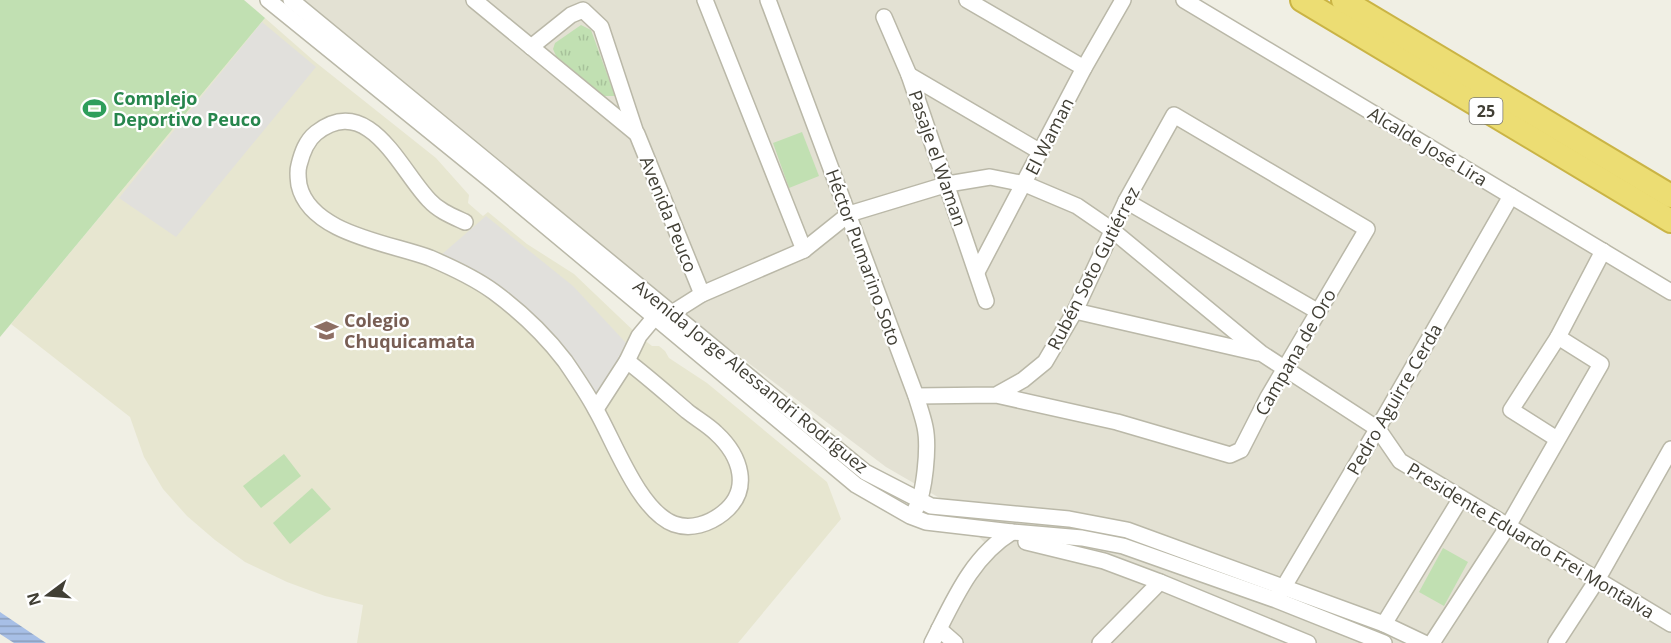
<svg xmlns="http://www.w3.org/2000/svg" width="1671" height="643" viewBox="0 0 1671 643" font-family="'Open Sans',sans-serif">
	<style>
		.residential { fill: #e3e1d3 }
		.education { fill: #e7e6d0 }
		.grass { fill: #c1e0b2 }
		.park { fill: url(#park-tufts) }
		.parking { fill: #e1e0dc }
		.water { fill: url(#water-rules) }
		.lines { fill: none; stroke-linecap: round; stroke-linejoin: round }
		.minor-casing { stroke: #bab8a8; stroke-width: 18 }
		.highway-casing { stroke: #cab445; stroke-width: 26 }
		.minor { stroke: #fff; stroke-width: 15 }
		.highway { stroke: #ecdd73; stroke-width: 22 }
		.labels { text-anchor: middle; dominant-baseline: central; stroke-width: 4.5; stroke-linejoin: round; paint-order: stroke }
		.shield { fill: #fff; stroke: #7a7972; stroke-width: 1.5 }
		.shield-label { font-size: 16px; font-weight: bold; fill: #413f35 }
		.leisure-label { font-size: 18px; font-weight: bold; fill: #27864d; stroke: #fff; text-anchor: start }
		.street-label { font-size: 18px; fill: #413f35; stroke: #fff }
		.education-label { font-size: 18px; font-weight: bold; fill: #785e54; stroke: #fff; text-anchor: start }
	</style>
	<defs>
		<pattern id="park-tufts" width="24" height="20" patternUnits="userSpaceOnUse" patternTransform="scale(1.5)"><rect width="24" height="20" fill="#c1e0b2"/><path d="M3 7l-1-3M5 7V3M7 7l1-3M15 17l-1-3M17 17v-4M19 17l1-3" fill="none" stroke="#a7c19a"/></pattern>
		<pattern id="water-rules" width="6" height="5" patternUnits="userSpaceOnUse" patternTransform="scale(1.5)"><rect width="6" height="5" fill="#a7bfe6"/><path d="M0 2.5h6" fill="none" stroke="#8a9dbb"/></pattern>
	</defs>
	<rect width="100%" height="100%" fill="#f0efe4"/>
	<path class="residential" d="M279 0H1199L1671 282V643H931L986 544 943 500 886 467 710 334Z"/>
	<path class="education" d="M265 18 314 61 436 158 469 195 468 203 476 210 483 216 488 212 527 244 574 274 639 336 652 346H659L665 351 669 358 707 383 827 482 841 519 738 643H357L363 605 325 596 287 582 245 562 215 540 187 516 163 489 144 457 130 417 11 324Z"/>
	<g class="grass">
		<path d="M0 0H244L265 18 0 337Z"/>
		<path d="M802 132 819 176 789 188 773 143Z"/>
		<path d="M284 454 301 476 261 508 243 486Z"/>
		<path d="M312 488 331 509 290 544 273 523Z"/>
		<path d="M1443 548 1468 562 1444 606 1419 592Z"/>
	</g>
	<path class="park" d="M581 25 591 30 615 96H604L556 56 553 49 555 43Z"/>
	<g class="parking">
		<path d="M262 22 316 67 176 237 119 198Z"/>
		<path d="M486 216 573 286 628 345 593 398 571 365 441 255Z"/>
	</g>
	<path class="water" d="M0 612 46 643H14L0 634Z"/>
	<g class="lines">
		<defs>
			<g id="minor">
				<path d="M268 0 494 183 856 485 910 516 926 522 1012 532 1082 538 1123 546 1276 600 1384 643"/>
				<path d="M291 0 865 472 931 506 1069 519 1127 530 1384 624 1424 643"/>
				<path d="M474 0 637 134 702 294"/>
				<path d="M705 0 804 250"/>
				<path d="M768 0 916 396C919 406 923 417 925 427 929 446 925 494 915 510"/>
				<path d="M967 0 1084 68"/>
				<path d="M1184 0 1671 292"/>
				<path d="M884 17 909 75 986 301"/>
				<path d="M531 47 571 15 583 10 601 27 636 133"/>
				<path d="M909 75 1039 151"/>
				<path d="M1126 201 1317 311"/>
				<path d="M465 222C452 216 439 211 429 200 400 170 369 92 316 133 306 141 302 153 299 165 297 172 298 177 299 185 310 234 390 243 430 258 451 267 475 278 494 292 521 312 545 335 565 361 576 377 587 393 596 410 614 441 639 511 674 524 691 530 709 524 723 513 752 490 741 456 716 433 708 425 697 419 687 411 667 394 648 377 627 361"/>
				<path d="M977 272 1084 68 1123 0"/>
				<path d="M1075 311 1258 353"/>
				<path d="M916 396 996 395 1023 380 1045 362 1075 311 1126 201 1174 115 1367 229 1268 397 1241 450 1230 455 1117 422 996 395"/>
				<path d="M596 409 627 361 639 336 654 318 672 313 702 294 804 250 849 214 948 184 990 177 1025 184 1077 206 1112 230 1261 353 1378 429 1400 461 1671 624"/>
				<path d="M1557 439 1511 410 1558 337"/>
				<path d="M1026 542 1104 561 1160 582 1308 643"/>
				<path d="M1279 595 1382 421 1511 196"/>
				<path d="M1384 624 1461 498"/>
				<path d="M939 629 955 643"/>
				<path d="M932 643C953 602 971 557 1012 532"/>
				<path d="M1100 643 1160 582"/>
				<path d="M1432 643 1508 526 1601 364 1558 337 1603 251"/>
				<path d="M1556 643 1597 580 1671 449"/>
			</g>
			<g id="highway">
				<path d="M1302 0 1671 221"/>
				<path d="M1343 0 1671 196"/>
			</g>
		</defs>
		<use href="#minor" class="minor-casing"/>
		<use href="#highway" class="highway-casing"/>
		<use href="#minor" class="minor"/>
		<use href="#highway" class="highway"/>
	</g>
	<defs>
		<symbol id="stadium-bare" viewBox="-9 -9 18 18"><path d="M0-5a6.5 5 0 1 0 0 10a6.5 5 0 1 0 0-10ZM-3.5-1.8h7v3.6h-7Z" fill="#2e9e5b" stroke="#fff" stroke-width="2.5" paint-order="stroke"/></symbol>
		<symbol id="school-bare" viewBox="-9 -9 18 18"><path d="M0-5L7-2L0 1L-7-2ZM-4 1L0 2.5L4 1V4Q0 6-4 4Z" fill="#8d6e63" stroke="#fff" stroke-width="2.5" paint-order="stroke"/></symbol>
	</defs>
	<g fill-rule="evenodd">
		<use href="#stadium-bare" x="78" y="92" width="33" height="33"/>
		<use href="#school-bare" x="310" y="314" width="33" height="33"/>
	</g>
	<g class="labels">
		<rect class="shield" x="1469.5" y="98" width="33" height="26" rx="4.5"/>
		<g class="shield-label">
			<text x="1486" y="111">25</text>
		</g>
		<g class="leisure-label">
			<text x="113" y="98">Complejo<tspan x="113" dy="21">Deportivo Peuco</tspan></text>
		</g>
		<g class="street-label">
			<text transform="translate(1049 136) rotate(-63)">El Waman</text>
			<text transform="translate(1428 146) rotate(31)">Alcalde José Lira</text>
			<text transform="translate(938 158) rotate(71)">Pasaje el Waman</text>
			<text transform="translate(669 214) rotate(68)">Avenida Peuco</text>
			<text transform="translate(864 257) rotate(70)">Héctor Pumarino Soto</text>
			<text transform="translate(1093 268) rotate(-63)">Rubén Soto Gutiérrez</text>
			<text transform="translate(1295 352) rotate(-60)">Campana de Oro</text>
			<text transform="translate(751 376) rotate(39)">Avenida Jorge Alessandri Rodríguez</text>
			<text transform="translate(1394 399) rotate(-60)">Pedro Aguirre Cerda</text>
			<text transform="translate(1531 540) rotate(31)">Presidente Eduardo Frei Montalva</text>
		</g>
		<g class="education-label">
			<text x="344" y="320">Colegio<tspan x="344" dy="21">Chuquicamata</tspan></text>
		</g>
	</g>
	<g transform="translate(48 595) rotate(254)" stroke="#ffffff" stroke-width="4.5" paint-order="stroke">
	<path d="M0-4.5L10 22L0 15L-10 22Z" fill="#413f35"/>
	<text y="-9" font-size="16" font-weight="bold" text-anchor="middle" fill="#413f35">N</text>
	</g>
</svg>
